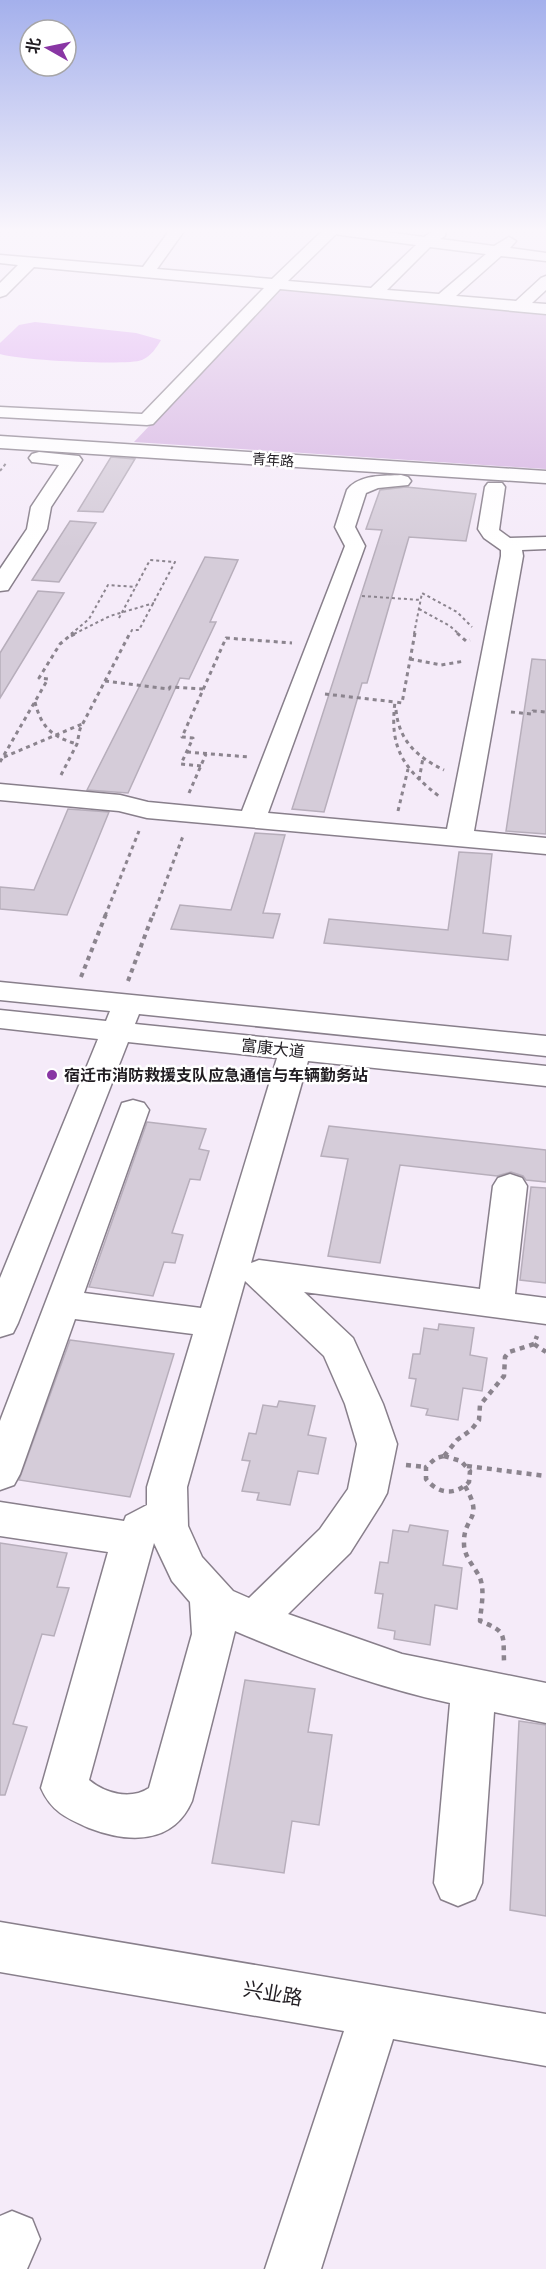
<svg xmlns="http://www.w3.org/2000/svg" width="546" height="2269" viewBox="0 0 546 2269" font-family="Quicksand,'Noto Sans SC',sans-serif">
	<style>
		.green { fill: #d6b4e2 }
		.water { fill: #deabf1 }
		.building { fill: #d5ccd9; stroke: #b7aebb; stroke-width: 1.5 }
		.lines { fill: none; stroke-linecap: round; stroke-linejoin: round }
		.minor-casing { stroke: #887f8b; stroke-width: 3 }
		.path-far3 { stroke: #8b848e; stroke-width: 2; stroke-dasharray: 3 3; stroke-linecap: butt }
		.path-far2 { stroke: #8b848e; stroke-width: 3; stroke-dasharray: 4 4; stroke-linecap: butt }
		.path-far1 { stroke: #8b848e; stroke-width: 4; stroke-dasharray: 4.5 4.5; stroke-linecap: butt }
		.path { stroke: #8b848e; stroke-width: 4.5; stroke-dasharray: 5 5; stroke-linecap: butt }
		.minor { fill: #fff; fill-rule: evenodd }
		.poi-dot { fill: #8936a4; stroke: #fff; stroke-width: 2 }
		.labels { text-anchor: middle; dominant-baseline: central; stroke-width: 5; stroke-linejoin: round; paint-order: stroke }
		.far-street-label { font-size: 14px; fill: #211d22; stroke: #fff }
		.street-label { font-size: 16px; fill: #211d22; stroke: #fff }
		.poi-label { font-size: 16px; font-weight: bold; fill: #211d22; stroke: #fff; text-anchor: start }
		.near-street-label { font-size: 20px; fill: #211d22; stroke: #fff }
	</style>
	<rect width="100%" height="100%" fill="#f5ebf9"/>
	<path class="green" d="M281 287 546 312V469L134 442Z"/>
	<path class="water" d="M35 322 136 333 161 340C157 347 151 356 142 360 128 366 15 360 0 354V343L19 325Z"/>
	<g class="building">
		<path d="M111 457 135 459 103 512 78 511Z"/>
		<path d="M406 487 476 494 466 541 409 537 367 683H362L324 812 292 809 382 530 366 529 380 490Z"/>
		<path d="M70 521 96 523 59 582 32 580Z"/>
		<path d="M205 557 238 560 210 622H216L189 679 180 678 128 793 87 790Z"/>
		<path d="M38 591 64 593 0 698V653Z"/>
		<path d="M532 659 546 660V834L506 831Z"/>
		<path d="M68 809 109 812 67 915 0 909V887L34 890Z"/>
		<path d="M255 833 285 835 263 913 280 914 273 938 171 929 180 905 231 910Z"/>
		<path d="M459 852 492 854 483 933 511 936 508 960 324 943 329 919 448 930Z"/>
		<path d="M147 1122 206 1129 199 1149 209 1151 200 1180 190 1179 172 1233 183 1235 175 1263 164 1262 153 1296 89 1287Z"/>
		<path d="M329 1126 546 1150V1182L526 1180 523 1176 511 1172 497 1176 400 1165 380 1263 328 1256 348 1159 321 1156Z"/>
		<path d="M531 1187 546 1188V1283L520 1280Z"/>
		<path d="M439 1324 474 1328 470 1355 487 1358 482 1391 463 1388 458 1420 426 1415 428 1409 411 1406 416 1379 409 1378 413 1354H420L424 1328 438 1330Z"/>
		<path d="M70 1340 174 1354 130 1497 19 1480Z"/>
		<path d="M279 1401 315 1406 308 1435 326 1438 318 1474 298 1471 290 1505 257 1500 259 1493 242 1491 250 1461 242 1460 249 1433 256 1434 263 1405 277 1407Z"/>
		<path d="M410 1525 448 1531 443 1565 462 1568 457 1609 435 1605 430 1645 394 1639 395 1631 378 1628 383 1594 375 1593 380 1562 388 1563 393 1530 408 1532Z"/>
		<path d="M0 1543 67 1553 57 1587 69 1588 54 1636 42 1634 13 1724 27 1727 5 1795H0Z"/>
		<path d="M245 1680 315 1689 308 1732 332 1735 319 1825 292 1821 284 1873 212 1863Z"/>
		<path d="M519 1721 546 1725V1916L510 1910Z"/>
	</g>
	<g class="lines">
		<defs>
			<g id="minor">
				<path d="M169 231H184L157 269 272 279 322 231H379L424 237 433 231H446L445 236 440 239 494 246 509 237 516 241 510 248 546 253V261L501 256 456 296 516 301 541 278 546 276V290L532 303 546 304V314L280 289 153 424 147 425 0 417V407L142 414 264 288 34 267 6 295 0 297V283L18 265 0 263V255L143 267ZM336 234 341 235 416 245 371 288 288 281ZM430 247 486 254 439 294 387 290Z"/>
				<path d="M0 436 546 471V483L0 448Z"/>
				<path d="M39 452 79 456 82 460 51 507 47 529 8 590 0 591V569L27 529 31 507 59 465 32 462 29 458 32 454Z"/>
				<path d="M401 475 408 477 411 481 408 485 378 488 366 493 355 527 365 546 268 813 447 829 501 556V550L484 538 478 529 485 487 488 483H502L505 487 499 530 510 538 546 537V549L522 550 523 556 474 831 546 838V854L147 818 119 811 0 800V784L120 795 148 802 242 811 345 546 335 527 347 490C359 474 384 476 401 475Z"/>
				<path d="M0 982 546 1036V1056L139 1014 135 1024 546 1066V1086L308 1061 251 1263 259 1260 480 1289 493 1186 498 1178 510 1174 522 1178 527 1186 515 1294 546 1298V1324L304 1292 353 1338 383 1404 397 1444 387 1493 381 1504 350 1553 288 1614 402 1654 546 1683V1723L494 1712 482 1883 475 1899 458 1906 441 1899 434 1883 450 1703C376 1687 305 1661 235 1631L192 1801C173 1845 128 1843 89 1828 66 1818 51 1811 41 1788L108 1552 0 1536V1502L124 1521 126 1516 147 1505V1487L193 1334 75 1319 20 1474 14 1485 0 1490V1421L122 1103 133 1100 144 1103 149 1110 84 1293 201 1308 277 1058 128 1042 18 1323 13 1333 0 1337V1278L98 1039 0 1028V1010L106 1021 110 1011 0 1000ZM245 1281 324 1356 345 1404 357 1444 348 1489 320 1529 249 1598 233 1591 202 1557 188 1526 187 1487ZM154 1543 172 1581 190 1602 192 1634 149 1788C131 1800 106 1794 89 1780Z"/>
				<path d="M0 1922 546 2014V2066L393 2039 321 2269H265L344 2031 0 1972Z"/>
				<path d="M12 2211 32 2219 40 2239 27 2269H0V2216Z"/>
			</g>
		</defs>
		<use href="#minor" class="minor-casing"/>
		<g class="path-far3">
			<path d="M0 471 7 462"/>
			<path d="M362 596 421 600"/>
			<path d="M419 609 450 626 459 634"/>
			<path d="M119 618 150 560 175 562 139 630H132L130 634"/>
			<path d="M71 634 89 619 108 585 136 587"/>
			<path d="M74 634 110 616 154 603"/>
			<path d="M414 634 422 593 457 612 472 627"/>
		</g>
		<g class="path-far2">
			<path d="M415 633 402 703 395 702C389 749 404 769 440 797"/>
			<path d="M457 633 466 641 470 640"/>
			<path d="M71 636 77 633"/>
			<path d="M410 659 441 665 465 661"/>
			<path d="M105 681 169 689 170 687 203 689"/>
			<path d="M325 694 395 702"/>
			<path d="M35 702C41 727 52 737 77 744"/>
			<path d="M396 710C399 741 417 757 444 770"/>
			<path d="M511 712 532 714 533 711 546 712"/>
			<path d="M187 752 249 757"/>
			<path d="M4 757 82 724"/>
			<path d="M0 762 48 679 39 678 60 644 73 633"/>
			<path d="M201 766 181 764 193 738 182 737 226 638 292 643"/>
			<path d="M61 775 77 744 80 729 130 633"/>
			<path d="M419 780 423 758"/>
			<path d="M189 793 206 754"/>
			<path d="M398 811 408 769"/>
			<path d="M105 916 139 831"/>
			<path d="M153 916 183 836"/>
		</g>
		<g class="path-far1">
			<path d="M81 977 106 914"/>
			<path d="M128 981 153 914"/>
		</g>
		<g class="path">
			<path d="M534 1344 546 1352"/>
			<path d="M444 1456 457 1440 471 1430 479 1420 480 1405 504 1376 505 1357 509 1352 534 1344 537 1336"/>
			<path d="M444 1456 461 1461 470 1471 469 1482C455 1496 438 1494 426 1479V1467L436 1458Z"/>
			<path d="M406 1465 426 1467"/>
			<path d="M467 1466 546 1476"/>
			<path d="M465 1486C485 1521 463 1515 464 1544 464 1557 475 1567 480 1578 485 1591 481 1607 480 1621 507 1632 503 1633 504 1661"/>
		</g>
		<use href="#minor" class="minor"/>
	</g>
	<linearGradient id="sky" x2="0" y2="1"><stop stop-color="#a4b0ec"/><stop offset="0.42" stop-color="#faf6fc"/><stop offset="1" stop-color="#faf6fc" stop-opacity="0"/></linearGradient>
	<rect width="546" height="549" fill="url(#sky)"/>
	<circle class="poi-dot" cx="52" cy="1075" r="6"/>
	<g class="labels">
		<g class="far-street-label">
			<text transform="translate(273 460) rotate(4)">青年路</text>
		</g>
		<g class="street-label">
			<text transform="translate(273 1048) rotate(6)">富康大道</text>
		</g>
		<g class="poi-label">
			<text x="64" y="1075">宿迁市消防救援支队应急通信与车辆勤务站</text>
		</g>
		<g class="near-street-label">
			<text transform="translate(273 1993) rotate(10)">兴业路</text>
		</g>
	</g>
	<g transform="translate(48 48) rotate(279)"><circle r="28" fill="#ffffff" stroke="#a6a5a7" stroke-width="1.5"/>
	<path d="M0-4.5L10 22L0 15L-10 22Z" fill="#8936a4"/>
	<text y="-9" font-size="16" font-weight="bold" text-anchor="middle" fill="#211d22">北</text>
	</g>
</svg>
